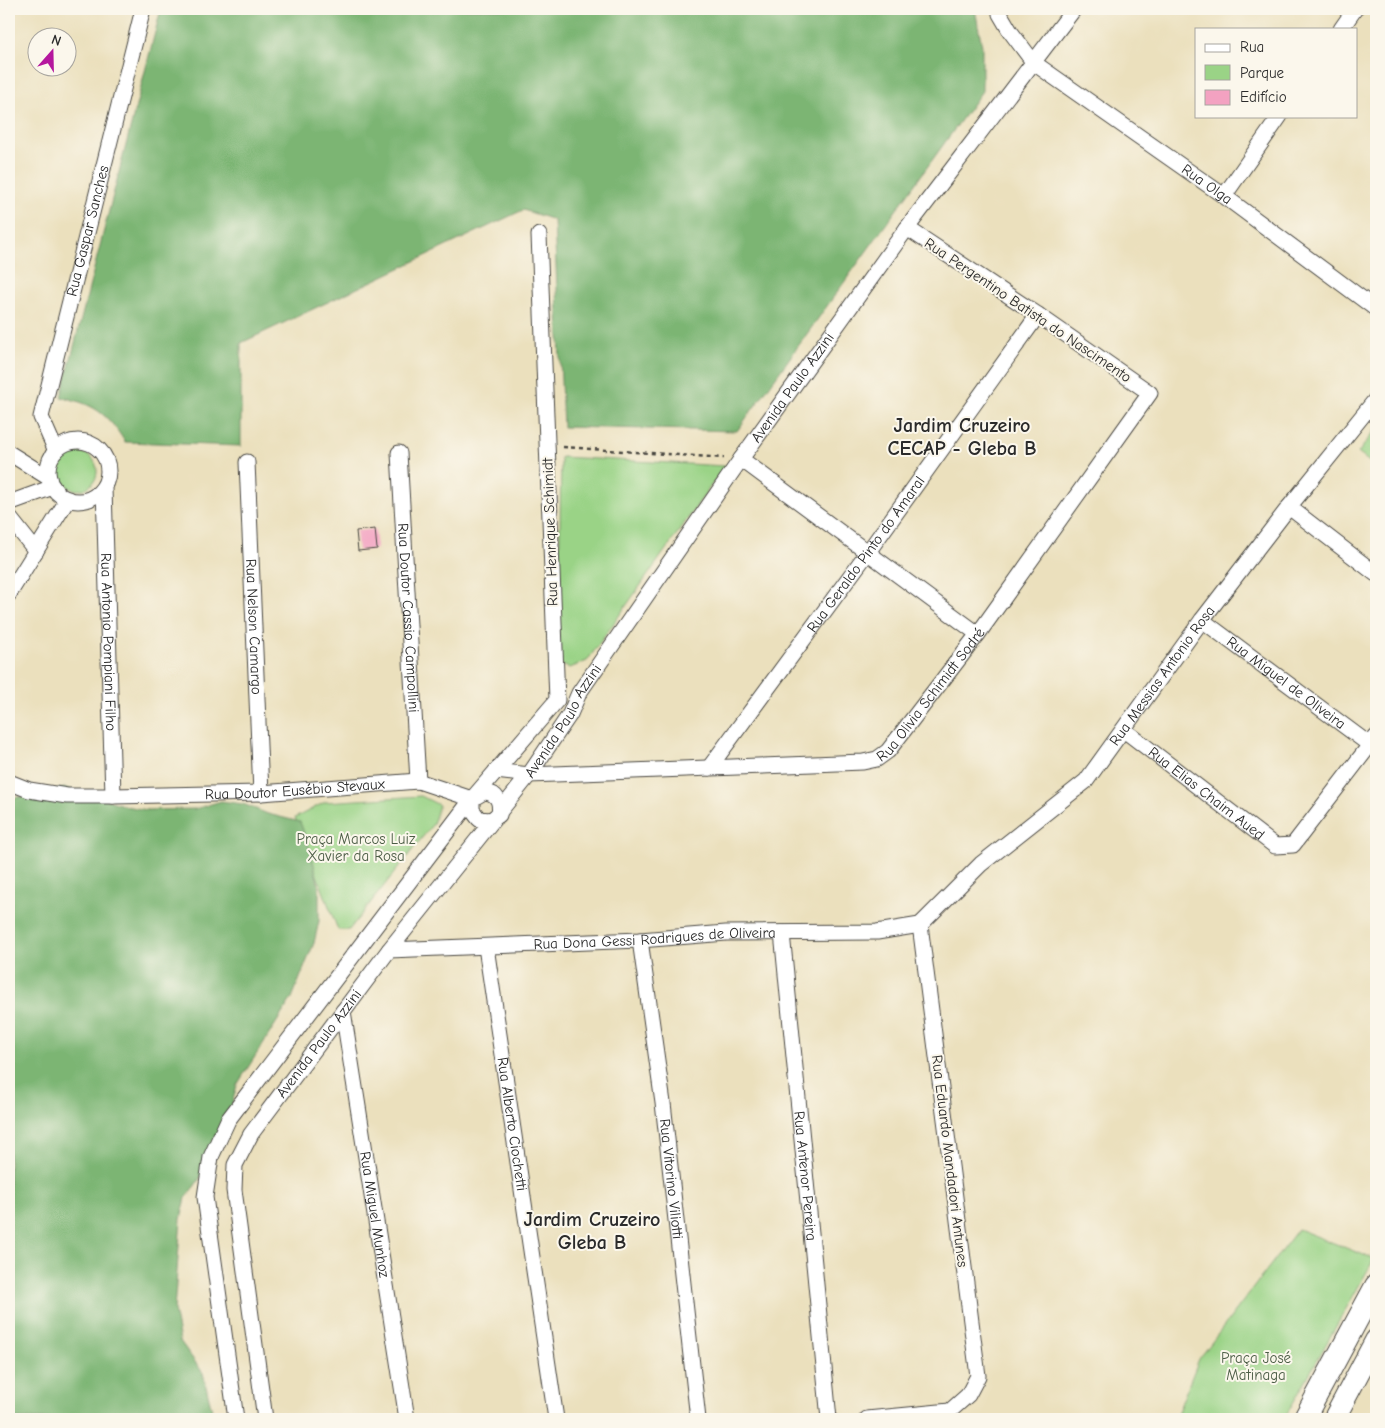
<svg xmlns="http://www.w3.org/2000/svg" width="1385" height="1428" viewBox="0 0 1385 1428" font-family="'Comic Neue',sans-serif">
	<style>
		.green { fill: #9ad386; stroke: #627f58 }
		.forest { fill: #7bb573; stroke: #53704f }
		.building { fill: #f3a2c1 }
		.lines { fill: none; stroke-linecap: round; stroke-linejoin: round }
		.street-casing { stroke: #484641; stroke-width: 17 }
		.secondary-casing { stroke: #484641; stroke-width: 23 }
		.path { stroke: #484641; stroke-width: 2.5; stroke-dasharray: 4 4; stroke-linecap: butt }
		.street { stroke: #fff; stroke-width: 15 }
		.secondary { stroke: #fff; stroke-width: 21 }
		.labels { text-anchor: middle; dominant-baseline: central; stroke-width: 4; stroke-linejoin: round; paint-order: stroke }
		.street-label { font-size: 15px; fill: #2b2b2b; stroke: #fbf7ec }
		.park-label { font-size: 15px; fill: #4c5d46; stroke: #fbf7ec }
		.district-label { font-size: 20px; font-weight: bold; fill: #2b2b2b; stroke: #fbf7ec }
	</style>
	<rect width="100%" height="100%" fill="#fbf7ec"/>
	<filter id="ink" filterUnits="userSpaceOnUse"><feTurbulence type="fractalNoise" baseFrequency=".02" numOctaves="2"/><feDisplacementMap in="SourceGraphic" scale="10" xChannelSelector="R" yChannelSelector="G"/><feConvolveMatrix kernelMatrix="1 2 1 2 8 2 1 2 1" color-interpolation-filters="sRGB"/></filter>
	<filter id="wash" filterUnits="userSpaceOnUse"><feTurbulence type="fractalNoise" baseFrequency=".0096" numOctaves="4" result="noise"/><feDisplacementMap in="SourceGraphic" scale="20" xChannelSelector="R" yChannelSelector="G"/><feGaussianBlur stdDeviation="1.12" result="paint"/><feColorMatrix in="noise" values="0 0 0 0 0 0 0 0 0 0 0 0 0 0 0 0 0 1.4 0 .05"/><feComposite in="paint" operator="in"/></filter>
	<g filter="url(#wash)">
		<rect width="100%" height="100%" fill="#ebe0bd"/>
		<g class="green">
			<path d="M1376 429V467L1358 453Z"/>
			<circle cx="78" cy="471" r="19"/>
			<path d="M561 457 725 466 587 661 570 668 558 664Z"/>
			<path d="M421 796 439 805 433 824 349 930H338L295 818 325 802Z"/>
			<path d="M1298 1229 1374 1259 1284 1419H1175L1199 1359Z"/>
		</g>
		<g class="forest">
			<path d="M161 9H975L982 46V91L737 431 563 427 554 220 523 210 241 343V446L125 442C107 413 94 404 61 397Z"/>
			<path d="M65 788 100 797 125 806 147 810 195 809 221 801 243 804 268 814 300 822 311 852 319 887V921L314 943 292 998 237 1085 220 1150 186 1198 181 1219 174 1310 180 1341 203 1373 214 1419H9V799Z"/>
		</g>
		<g id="blocks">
			<path class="building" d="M375 529 377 549 358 551 356 531Z"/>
		</g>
	</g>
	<g filter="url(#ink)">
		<use href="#blocks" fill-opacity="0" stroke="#484641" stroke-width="1"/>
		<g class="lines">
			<defs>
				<g id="street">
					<path id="s1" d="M1000 9V14L1010 31 1034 63 1224 196 1376 309"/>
					<path d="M1341 29 1355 9"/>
					<path d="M1224 196 1280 116"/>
					<circle cx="78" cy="471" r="30"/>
					<path id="s2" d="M56 451 41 417 143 9"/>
					<path d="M9 453 49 478"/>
					<path id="s3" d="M399 453 418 781"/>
					<path d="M741 459 978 634"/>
					<path id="s4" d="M247 462 261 793"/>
					<path id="s5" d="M104 488 113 796"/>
					<path d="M9 503 53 487"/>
					<path d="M1289 507 1376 574"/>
					<path d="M9 517 36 551"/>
					<path d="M9 594 68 499"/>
					<path id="s6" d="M1202 620 1370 745"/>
					<path id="s7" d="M1124 730 1275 846 1293 845 1376 737"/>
					<path id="s8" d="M709 768 868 552 1038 315"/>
					<path id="s9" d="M496 771 529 775 863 762 877 759 888 751 978 634 1150 393 1038 315 907 228"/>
					<path id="s10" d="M9 782 29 790 67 796H113L261 793 418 781 472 799"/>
					<path d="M484 792C498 793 501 802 499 815L490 820 479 819 472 810V799Z"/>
					<path id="s11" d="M920 925 981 864 1086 781 1202 620 1289 507 1376 399"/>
					<path id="s12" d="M782 933 829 1419"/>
					<path id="s13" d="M640 940 663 1103 698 1419"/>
					<path id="s14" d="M486 947 556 1419"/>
					<path id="s15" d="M389 950 640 940 726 933 877 932 920 925"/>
					<path id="s16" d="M343 1011 407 1419"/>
					<path d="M236 1419 205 1197 211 1157 228 1120 472 799 557 700 539 235"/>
					<path id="s17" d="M265 1419 234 1190 235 1165 251 1134 389 950 529 775 570 714 579 693 741 459 907 228 1074 9"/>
					<path d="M867 1419 950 1411 968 1395 978 1376 920 925"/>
				</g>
				<g id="secondary">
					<path d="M1304 1419 1376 1285"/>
					<path d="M1334 1419 1376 1340"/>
				</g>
			</defs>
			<use href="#street" class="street-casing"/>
			<use href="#secondary" class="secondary-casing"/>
			<path class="path" d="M563 447 724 458"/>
			<use href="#street" class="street"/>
			<use href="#secondary" class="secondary"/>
		</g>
	</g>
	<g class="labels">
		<g class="street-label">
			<text stroke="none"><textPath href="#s1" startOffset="276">Rua Olga</textPath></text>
			<text stroke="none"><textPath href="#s2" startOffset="229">Rua Gaspar Sanches</textPath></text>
			<text transform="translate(1028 310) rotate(34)">Rua Pergentino Batista do Nascimento</text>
			<text stroke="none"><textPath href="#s17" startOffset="1214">Avenida Paulo Azzini</textPath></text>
			<text transform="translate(550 532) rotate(-92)">Rua Henrique Schimidt</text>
			<text stroke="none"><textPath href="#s8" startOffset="265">Rua Geraldo Pinto do Amaral</textPath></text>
			<text stroke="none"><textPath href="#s3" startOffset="165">Rua Doutor Cassio Campollini</textPath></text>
			<text stroke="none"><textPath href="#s4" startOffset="165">Rua Nelson Camargo</textPath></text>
			<text stroke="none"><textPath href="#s5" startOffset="154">Rua Antonio Pompiani Filho</textPath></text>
			<text stroke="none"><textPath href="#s11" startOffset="350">Rua Messias Antonio Rosa</textPath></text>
			<text stroke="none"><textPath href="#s6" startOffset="105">Rua Miguel de Oliveira</textPath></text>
			<text stroke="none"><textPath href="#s9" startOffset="466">Rua Olivia Schimidt Sodré</textPath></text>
			<text stroke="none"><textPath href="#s17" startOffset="809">Avenida Paulo Azzini</textPath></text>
			<text stroke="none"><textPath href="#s10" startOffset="288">Rua Doutor Eusébio Stevaux</textPath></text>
			<text stroke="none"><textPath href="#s7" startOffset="104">Rua Elias Chaim Aued</textPath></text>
			<text stroke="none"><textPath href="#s15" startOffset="266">Rua Dona Gessi Rodrigues de Oliveira</textPath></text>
			<text stroke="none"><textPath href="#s17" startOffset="404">Avenida Paulo Azzini</textPath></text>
			<text stroke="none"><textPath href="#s14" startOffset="179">Rua Alberto Ciochetti</textPath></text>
			<text transform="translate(950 1161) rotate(83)">Rua Eduardo Mandadori Antunes</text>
			<text stroke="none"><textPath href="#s12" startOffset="244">Rua Antenor Pereira</textPath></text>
			<text stroke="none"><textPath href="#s13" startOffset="241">Rua Vitorino Viliotti</textPath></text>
			<text stroke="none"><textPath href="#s16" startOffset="206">Rua Miguel Munhoz</textPath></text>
		</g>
		<g class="park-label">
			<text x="356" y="839">Praça Marcos Luiz<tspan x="356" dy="17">Xavier da Rosa</tspan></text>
			<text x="1256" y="1358">Praça José<tspan x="1256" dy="17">Matinaga</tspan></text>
		</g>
		<g class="district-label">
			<text x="962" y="425">Jardim Cruzeiro<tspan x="962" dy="23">CECAP - Gleba B</tspan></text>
			<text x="592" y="1219">Jardim Cruzeiro<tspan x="592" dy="23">Gleba B</tspan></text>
		</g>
	</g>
	<rect width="1385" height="1428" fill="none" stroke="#fbf7ec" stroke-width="30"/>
	<rect x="1195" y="28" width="162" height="90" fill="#fbf7ec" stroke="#a8a59f"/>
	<rect x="1205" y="44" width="25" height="8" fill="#ffffff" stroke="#a8a59f"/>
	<text x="1240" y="52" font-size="15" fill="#2b2b2b">Rua</text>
	<rect x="1205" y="65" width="25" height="15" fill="#9ad386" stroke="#a8a59f"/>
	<text x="1240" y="78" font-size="15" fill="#2b2b2b">Parque</text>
	<rect x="1205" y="90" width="25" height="15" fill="#f3a2c1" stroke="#a8a59f"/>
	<text x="1240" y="102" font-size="15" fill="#2b2b2b">Edifício</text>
	<g transform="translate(52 52) rotate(20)"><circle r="24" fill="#fbf7ec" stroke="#a8a59f"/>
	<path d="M0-4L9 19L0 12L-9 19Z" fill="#b5179e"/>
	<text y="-8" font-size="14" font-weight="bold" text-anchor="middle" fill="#2b2b2b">N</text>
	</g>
</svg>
